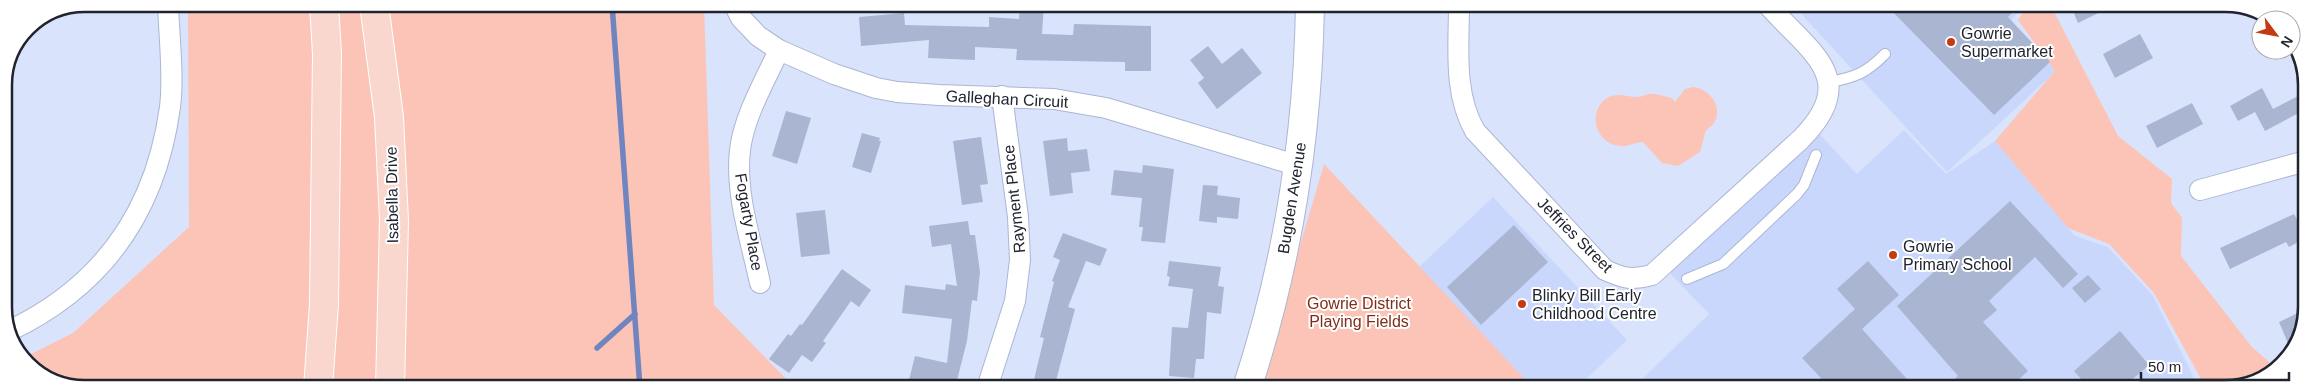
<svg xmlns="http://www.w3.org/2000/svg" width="2311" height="392" viewBox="0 0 2311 392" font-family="Arial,sans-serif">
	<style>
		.built { fill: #cad7fc }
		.green { fill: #fbc4b6 }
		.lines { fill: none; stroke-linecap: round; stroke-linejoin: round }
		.stream { stroke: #7084bf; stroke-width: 5.5 }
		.building { fill: #aab5d2 }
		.lane-casing { stroke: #abb6d3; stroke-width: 12 }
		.street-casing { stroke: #abb6d3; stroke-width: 22 }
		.secondary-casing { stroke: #abb6d3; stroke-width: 30 }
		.primary-casing { stroke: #fff; stroke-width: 30 }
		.lane { stroke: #fff; stroke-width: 10 }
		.street { stroke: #fff; stroke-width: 20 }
		.secondary { stroke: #fff; stroke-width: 28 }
		.primary { stroke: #f9d7ce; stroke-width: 28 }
		.poi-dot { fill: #c33a13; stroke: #fff; stroke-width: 2 }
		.labels { text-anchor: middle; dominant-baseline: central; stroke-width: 4; stroke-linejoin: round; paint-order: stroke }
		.poi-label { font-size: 16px; fill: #20242f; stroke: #fff; text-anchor: start }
		.street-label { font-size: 16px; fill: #20242f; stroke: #fff }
		.park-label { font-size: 16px; fill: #7f2d18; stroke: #fff }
		.rim { fill: none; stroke: #20242f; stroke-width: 2.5 }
	</style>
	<rect width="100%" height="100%" fill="#dae3fc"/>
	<g class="built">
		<path d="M1792 4H2027L2009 22 2056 71 1947 172Z"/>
		<path d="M1809 123 1857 174 1904 130 1946 174 1995 141 2075 236 2108 247 2153 296 2199 388H1633L1709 314 1661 264Z"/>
		<path d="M1493 197 1627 340 1577 388H1530L1418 268Z"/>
	</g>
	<g class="green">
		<path d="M188 4H704L714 305 795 388H75L32 368 25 357 73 333 189 227Z"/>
		<path d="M2028 4H2050L2118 136 2172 179 2171 203 2182 218 2181 256 2251 346 2277 369 2225 388H2206L2154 293 2109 244 2068 228 1995 141 2055 71 2018 20Z"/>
		<path d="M1693 87C1708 88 1723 106 1715 121 1713 126 1707 128 1705 133 1703 139 1702 146 1700 152L1678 166 1662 163 1643 142C1635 142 1628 147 1621 146 1596 145 1586 112 1607 98 1618 92 1626 97 1637 97 1643 97 1648 93 1653 94 1659 94 1666 97 1672 98L1675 102 1685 89Z"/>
		<path d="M1324 164 1533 388H1258Z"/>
	</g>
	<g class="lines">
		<g class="stream">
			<path d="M612 4 640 388"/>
			<path d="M597 348 635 314"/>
		</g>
	</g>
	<g class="building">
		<path d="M1020 4H1044L1042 34 1073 35 1074 24 1151 26V71H1125V62L1016 60 1017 49 975 47V60L928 58 929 40 861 46 859 17 904 13 905 25 989 27V17L1019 19Z"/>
		<path d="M1885 4H2021L2008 17 2050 62 1994 115Z"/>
		<path d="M2070 4H2117L2078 23Z"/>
		<path d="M2140 34 2153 58 2115 78 2103 54Z"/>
		<path d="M1208 46 1222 64 1242 48 1262 73 1217 109 1198 83 1204 78 1190 60Z"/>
		<path d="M2262 88 2273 109 2306 92V109L2265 131 2255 112 2238 121 2230 106Z"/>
		<path d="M2192 103 2203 124 2157 148 2146 126Z"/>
		<path d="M786 111 811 118 797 164 772 156Z"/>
		<path d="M862 133 880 138 879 141H881L871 173 852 167Z"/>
		<path d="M981 137 988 184 980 185 983 202 962 205 953 141Z"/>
		<path d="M1067 138 1068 151 1087 149 1090 171 1071 173 1073 193 1050 196 1043 141Z"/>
		<path d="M1143 165 1174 169 1165 243 1141 241 1143 227H1139L1142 198 1111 195 1114 170 1142 173Z"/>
		<path d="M1203 185 1218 186 1217 195 1240 198 1238 219 1217 217V223L1199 221Z"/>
		<path d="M2010 201 2078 274 2063 288 2035 257 1989 301 1997 310 1983 322 2028 371 2009 388H1945L1958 376 1897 306Z"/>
		<path d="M825 210 830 254 801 257 796 213Z"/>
		<path d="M2294 214 2306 238 2289 247 2286 242 2230 269 2220 248Z"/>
		<path d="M968 221 970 235H975L980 272 977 301 972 300 967 341 955 388H944L945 381 943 388H907L915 356 947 363 952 319 902 313 905 285 945 290 946 284 957 286 951 244 932 247 929 226Z"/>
		<path d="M1514 225 1548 262 1481 325 1447 287Z"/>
		<path d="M1063 233 1107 249 1100 266 1086 261 1068 307 1075 309 1054 388H1032L1044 338 1040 337 1054 282 1052 281 1060 260 1053 257Z"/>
		<path d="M1169 261 1221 267 1218 286 1224 287 1221 314 1207 312 1204 359H1196L1194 378 1169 376 1172 327 1188 328 1193 289 1168 286 1170 277 1167 276Z"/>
		<path d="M1868 261 1899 295 1862 329 1915 388H1810L1821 378 1802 358 1855 309 1837 289Z"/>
		<path d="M842 269 871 290 859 307 851 301 823 341 826 343 812 362 802 355 789 373 769 359 788 334 791 336 800 324 802 325Z"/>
		<path d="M2088 275 2101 289 2085 303 2072 288Z"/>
		<path d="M2306 309V317L2290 348 2279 322Z"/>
		<path d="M2120 331 2149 365 2122 388H2089L2074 371Z"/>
	</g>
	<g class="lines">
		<defs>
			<g id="lane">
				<path d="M1830 82C1856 77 1866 73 1885 54"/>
				<path d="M1687 279 1723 264 1797 194 1804 185 1816 155"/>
			</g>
			<g id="street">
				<path d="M734 4 741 18 758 36 779 50 834 74 876 88 897 92 939 95 1054 99 1106 108 1299 166"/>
				<path d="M1459 4C1459 46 1453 93 1475 131L1605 270C1625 279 1631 280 1652 275L1801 139C1862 78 1809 52 1767 4"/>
				<path d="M2200 190 2306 161"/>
				<path d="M760 283C751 240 735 194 740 150 744 116 765 81 779 50"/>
				<path d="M9 331C104 286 156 210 170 107 174 76 169 36 168 4"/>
				<path d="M987 388 1015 301 1020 260 1018 217 1002 96"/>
			</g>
			<path id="secondary" d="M1247 388C1288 263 1308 136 1310 4"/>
			<g id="primary">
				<path d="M374 4 389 117 394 221 390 388"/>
				<path d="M318 388 324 304 327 54 324 4"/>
			</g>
		</defs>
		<use href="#lane" class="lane-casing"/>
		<use href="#street" class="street-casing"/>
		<use href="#secondary" class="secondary-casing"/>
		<use href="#primary" class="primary-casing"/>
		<use href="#lane" class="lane"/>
		<use href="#street" class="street"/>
		<use href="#secondary" class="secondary"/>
		<use href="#primary" class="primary"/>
	</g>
	<g class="poi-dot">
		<circle cx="1951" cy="42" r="5"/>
		<circle cx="1893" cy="255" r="5"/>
		<circle cx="1522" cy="304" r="5"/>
	</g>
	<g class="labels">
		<g class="poi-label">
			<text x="1961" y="33">Gowrie<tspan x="1961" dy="18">Supermarket</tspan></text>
			<text x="1903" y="246">Gowrie<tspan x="1903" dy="18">Primary School</tspan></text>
			<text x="1532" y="295">Blinky Bill Early<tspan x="1532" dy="18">Childhood Centre</tspan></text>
		</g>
		<g class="street-label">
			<text transform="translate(1007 99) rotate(3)">Galleghan Circuit</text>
			<text transform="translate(392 195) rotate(-91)">Isabella Drive</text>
			<text transform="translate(1292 198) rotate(-81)">Bugden Avenue</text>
			<text transform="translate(1014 199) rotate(-96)">Rayment Place</text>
			<text transform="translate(749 222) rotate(80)">Fogarty Place</text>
			<text transform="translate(1575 235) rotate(45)">Jeffries Street</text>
		</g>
		<g class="park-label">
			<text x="1359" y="303">Gowrie District<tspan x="1359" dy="18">Playing Fields</tspan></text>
		</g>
	</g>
	<path d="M0 0H2311V392H0ZM85 12H2225A73 73 0 0 1 2298 85V307A73 73 0 0 1 2225 380H85A73 73 0 0 1 12 307V85A73 73 0 0 1 85 12Z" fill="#fff" fill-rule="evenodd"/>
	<path class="rim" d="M85 12H2225A73 73 0 0 1 2298 85V307A73 73 0 0 1 2225 380H85A73 73 0 0 1 12 307V85A73 73 0 0 1 85 12Z"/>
	<g transform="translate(2276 35) rotate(122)"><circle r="24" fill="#ffffff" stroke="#a6a7ac"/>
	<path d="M0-4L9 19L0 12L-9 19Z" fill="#c33a13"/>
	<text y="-8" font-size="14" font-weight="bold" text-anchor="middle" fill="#20242f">N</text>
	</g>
	<path d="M2141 372v8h148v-8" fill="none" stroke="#20242f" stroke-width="2.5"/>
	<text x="2148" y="372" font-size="15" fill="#20242f" stroke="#ffffff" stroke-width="4" paint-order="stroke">50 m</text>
</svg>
